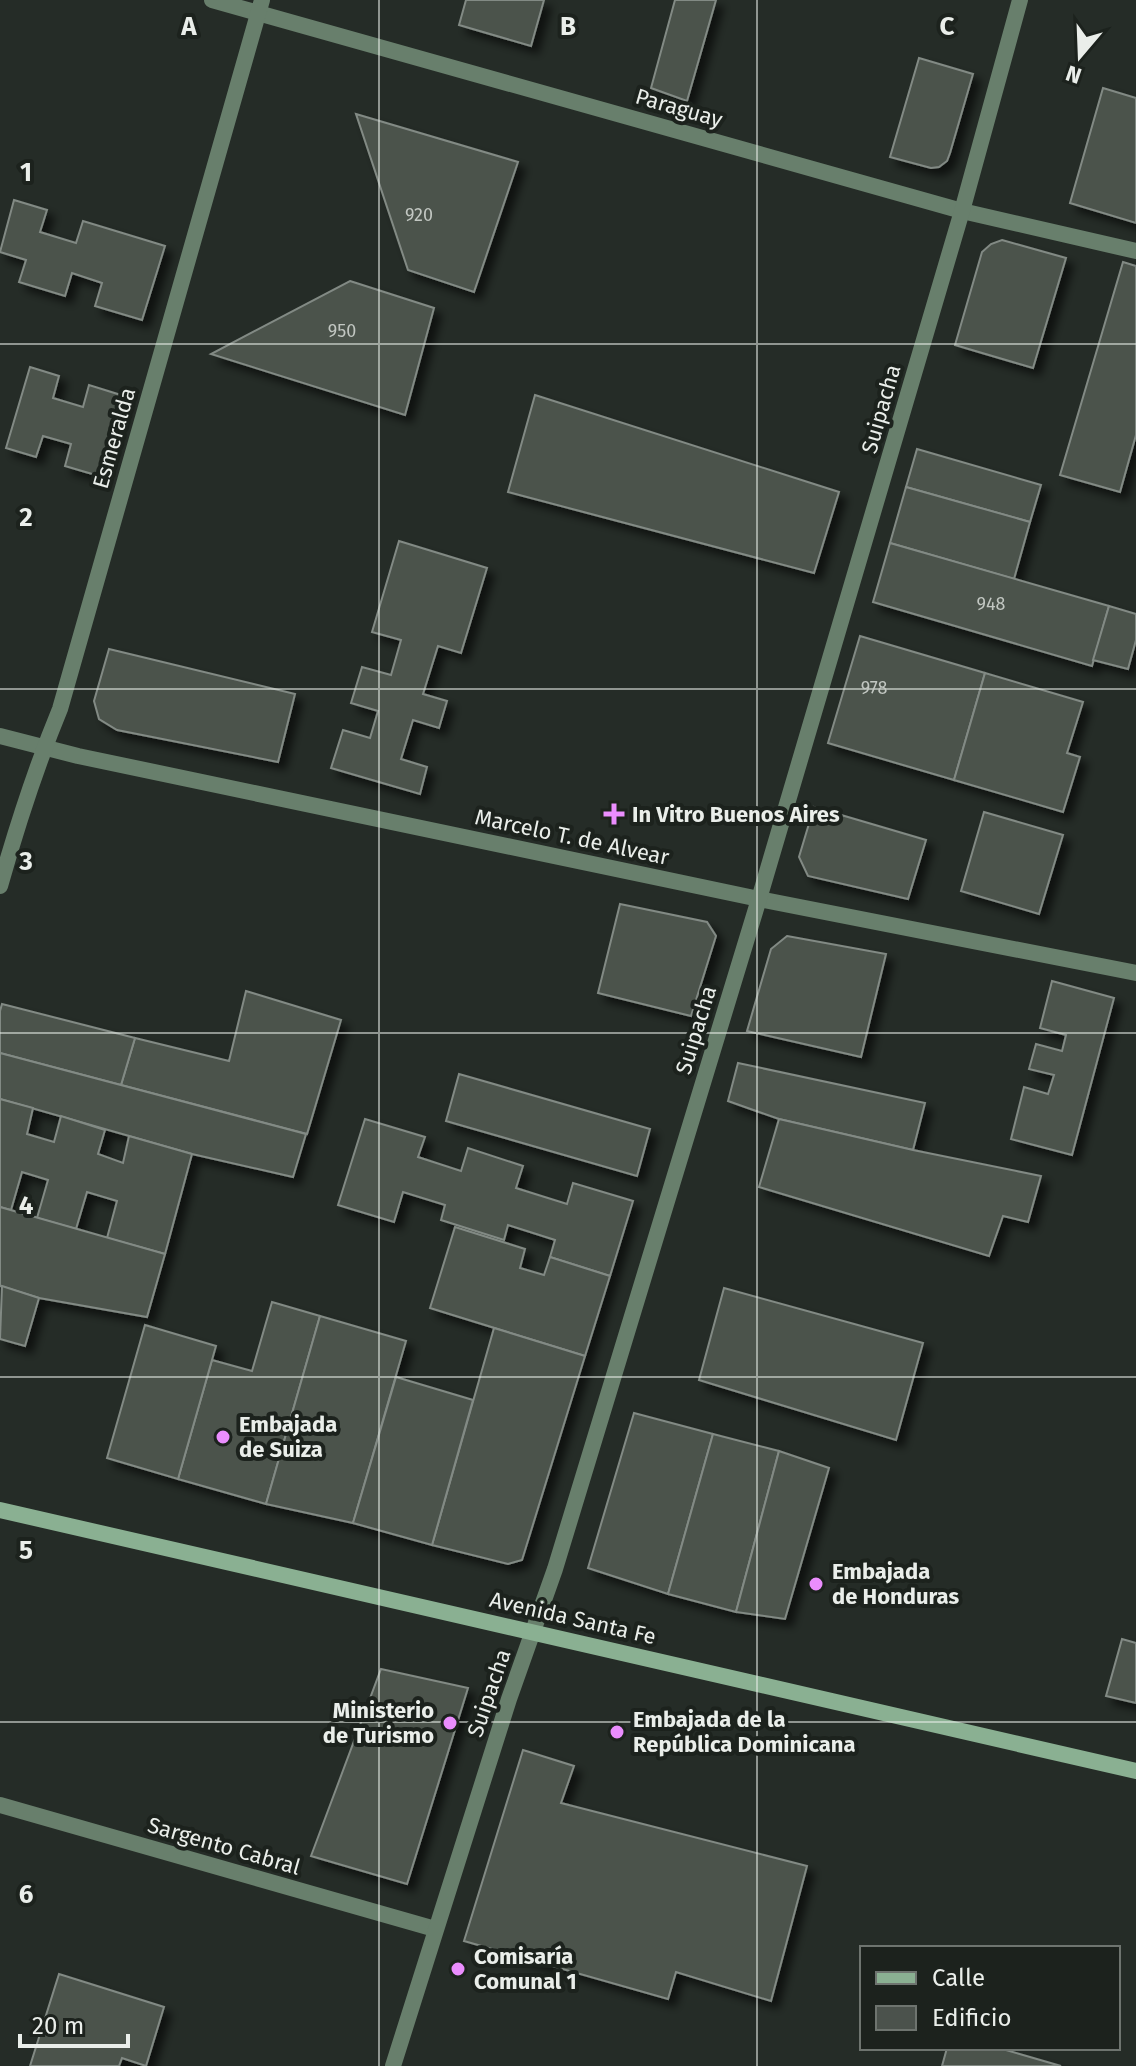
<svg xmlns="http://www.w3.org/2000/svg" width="1136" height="2066" viewBox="0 0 1136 2066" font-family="'Fira Sans',sans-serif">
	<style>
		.building { fill: #4b524c; stroke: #828a84; stroke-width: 2; filter: url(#shadow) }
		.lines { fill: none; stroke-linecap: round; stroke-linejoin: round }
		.street { stroke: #687f6c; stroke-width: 16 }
		.secondary { stroke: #8ab092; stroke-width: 16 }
		.grid { fill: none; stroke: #eaeeea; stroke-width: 2; stroke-opacity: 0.55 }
		.poi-dot { fill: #ea8dfd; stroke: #1c221d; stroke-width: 3 }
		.labels { text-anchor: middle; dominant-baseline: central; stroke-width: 8; stroke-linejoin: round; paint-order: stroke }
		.number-label { font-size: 18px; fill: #c2c7c2 }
		.street-label { font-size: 22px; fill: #eaeeea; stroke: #1c221d }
		.poi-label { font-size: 22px; font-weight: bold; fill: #eaeeea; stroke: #1c221d; text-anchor: start }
		.grid-label { font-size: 26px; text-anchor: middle; font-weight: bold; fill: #eaeeea; stroke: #1c221d; stroke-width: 8; stroke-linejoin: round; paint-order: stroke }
	</style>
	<defs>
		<filter id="shadow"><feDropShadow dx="7" dy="7" stdDeviation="4" flood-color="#0009"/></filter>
	</defs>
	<rect width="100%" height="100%" fill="#252c27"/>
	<g class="building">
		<path d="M466 0H544L531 46 459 25Z"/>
		<path d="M675 0H716L687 101 651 88Z"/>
		<path d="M919 58 973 74 950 153 947 161 939 167 931 168 890 157Z"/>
		<path d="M1103 88 1136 98V223L1070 203Z"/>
		<path d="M356 114 518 162 474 292 408 270Z"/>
		<path d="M14 200 47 210 40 232 76 243 83 221 165 246 142 320 95 306 102 283 72 273 65 296 19 282 26 260 0 252Z"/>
		<path d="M1002 240 1066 258 1033 368 955 345 982 252 991 244Z"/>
		<path d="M1123 262 1136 266V435L1120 492 1060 475Z"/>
		<path d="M350 281 434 308 405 415 211 354Z"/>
		<path d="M30 367 59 376 53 398 83 407 89 385 124 396 99 476 65 466 71 444 43 436 36 457 6 448Z"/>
		<path d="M535 395 839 492 814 573 508 492Z"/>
		<path d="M917 449 1041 485 1030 522 906 487Z"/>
		<path d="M906 487 1030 522 1014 579 890 543Z"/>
		<path d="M399 541 487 568 461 653 438 646 423 694 447 701 439 728 413 720 401 759 427 767 420 794 331 768 343 730 370 738 378 711 351 703 362 667 391 675 401 640 372 632Z"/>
		<path d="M890 543 1109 606 1092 666 873 602Z"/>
		<path d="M1109 606 1136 614V640L1128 669 1093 660Z"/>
		<path d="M860 636 985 673 954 780 828 743Z"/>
		<path d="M109 649 295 694 278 762 117 730 99 719 94 701Z"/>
		<path d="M985 673 1083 702 1067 753 1080 757 1063 812 954 780Z"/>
		<path d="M814 807 926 840 908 899 808 876 799 857Z"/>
		<path d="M984 812 1063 835 1039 914 961 891Z"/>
		<path d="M620 904 707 922 716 936 691 1016 598 993Z"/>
		<path d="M787 936 886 954 861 1057 747 1031 771 949Z"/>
		<path d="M1052 981 1114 998 1072 1155 1011 1139 1024 1087 1048 1094 1054 1075 1029 1069 1036 1044 1062 1051 1066 1035 1040 1028Z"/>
		<path d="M246 991 341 1020 307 1134 121 1085 135 1038 229 1061Z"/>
		<path d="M2 1004 135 1038 121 1085 0 1053V1011Z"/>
		<path d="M0 1053 306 1134 293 1177 192 1154 0 1099Z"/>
		<path d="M738 1063 925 1103 913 1150 779 1119 728 1101Z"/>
		<path d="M459 1074 650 1129 637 1176 446 1121Z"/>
		<path d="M0 1099 33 1108 27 1134 54 1142 61 1116 105 1130 98 1154 123 1163 129 1136 192 1154 165 1254 107 1238 117 1201 87 1192 76 1229 37 1218 48 1180 22 1172 11 1210 0 1207Z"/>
		<path d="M365 1119 425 1137 418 1157 461 1171 468 1148 523 1166 516 1188 567 1204 573 1183 633 1201 610 1276 550 1257 555 1240 508 1225 504 1240 441 1220 445 1205 403 1192 394 1222 338 1205Z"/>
		<path d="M779 1119 913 1150 1041 1176 1028 1222 1003 1216 989 1256 759 1187Z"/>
		<path d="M0 1207 165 1254 147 1317 39 1298 0 1286Z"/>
		<path d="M455 1227 525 1249 520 1268 544 1275 550 1257 610 1276 585 1356 430 1308Z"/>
		<path d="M2 1286 39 1298 25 1346 0 1339Z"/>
		<path d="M724 1288 923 1343 896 1440 699 1380Z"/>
		<path d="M272 1302 320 1316 266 1504 178 1479 212 1360 252 1371Z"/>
		<path d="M320 1316 406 1341 353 1523 266 1504Z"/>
		<path d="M145 1325 216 1346 178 1479 107 1458Z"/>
		<path d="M494 1328 585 1356 522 1560 508 1564 432 1545Z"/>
		<path d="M396 1377 473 1400 432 1545 353 1523Z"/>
		<path d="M634 1413 713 1434 668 1594 588 1568Z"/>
		<path d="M713 1434 779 1451 736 1612 668 1594Z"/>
		<path d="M779 1451 829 1468 785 1619 736 1612Z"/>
		<path d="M1122 1639 1136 1643V1703L1106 1696Z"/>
		<path d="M381 1669 468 1688 407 1884 311 1856Z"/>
		<path d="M523 1750 574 1766 561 1803 807 1866 771 2001 676 1972 668 1999 464 1941Z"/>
		<path d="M59 1974 164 2007 146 2066 122 2058 119 2066H30Z"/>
		<path d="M947 2048H999L1061 2066H942Z"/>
	</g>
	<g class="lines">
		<g class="street">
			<path d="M212 0 962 211 1136 251"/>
			<path d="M0 736 78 756 759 899 1136 973"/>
			<path d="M0 886C17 826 36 767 60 709L262 0"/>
			<path d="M0 1805 435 1929"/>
			<path d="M393 2066 509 1699 555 1569 759 899 962 211 1020 0"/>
		</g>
		<path class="secondary" d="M0 1510 1136 1771"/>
	</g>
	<path class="grid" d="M379 0V2066M757 0V2066M0 344H1136M0 689H1136M0 1033H1136M0 1377H1136M0 1722H1136"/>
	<g class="poi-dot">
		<path d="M610 802h8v8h8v8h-8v8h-8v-8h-8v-8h8z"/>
		<circle cx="223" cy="1437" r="8"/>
		<circle cx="816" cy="1584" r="8"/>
		<circle cx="450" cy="1723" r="8"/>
		<circle cx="617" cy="1732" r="8"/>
		<circle cx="458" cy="1969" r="8"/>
	</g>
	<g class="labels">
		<g class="number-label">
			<text x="419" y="215">920</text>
			<text x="342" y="331">950</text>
			<text x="991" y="604">948</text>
			<text x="874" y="688">978</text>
		</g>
		<g class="street-label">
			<text transform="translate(679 108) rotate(16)">Paraguay</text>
			<text transform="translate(881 409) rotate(-74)">Suipacha</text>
			<text transform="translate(114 438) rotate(-74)">Esmeralda</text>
			<text transform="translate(572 837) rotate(12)">Marcelo T. de Alvear</text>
			<text transform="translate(696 1030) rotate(-73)">Suipacha</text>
			<text transform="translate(573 1618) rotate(13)">Avenida Santa Fe</text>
			<text transform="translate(489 1693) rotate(-71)">Suipacha</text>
			<text transform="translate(224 1846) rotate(16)">Sargento Cabral</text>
		</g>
		<g class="poi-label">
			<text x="632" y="814">In Vitro Buenos Aires</text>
			<text x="239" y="1424">Embajada<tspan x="239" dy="25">de Suiza</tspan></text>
			<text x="832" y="1571">Embajada<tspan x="832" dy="25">de Honduras</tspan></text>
			<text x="434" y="1710" text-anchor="end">Ministerio<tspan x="434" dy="25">de Turismo</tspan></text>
			<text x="633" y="1719">Embajada de la<tspan x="633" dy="25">República Dominicana</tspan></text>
			<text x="474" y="1956">Comisaría<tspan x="474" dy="25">Comunal 1</tspan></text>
		</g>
	</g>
	<g class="grid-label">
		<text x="189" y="35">A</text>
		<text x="568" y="35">B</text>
		<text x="947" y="35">C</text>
		<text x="26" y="181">1</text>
		<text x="26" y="526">2</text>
		<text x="26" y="870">3</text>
		<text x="26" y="1214">4</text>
		<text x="26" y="1559">5</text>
		<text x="26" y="1903">6</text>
	</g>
	<rect x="860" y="1946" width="260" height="104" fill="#1c221d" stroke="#6e746f" stroke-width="2"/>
	<rect x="876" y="1972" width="40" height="12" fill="#8ab092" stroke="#6e746f" stroke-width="2"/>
	<text x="932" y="1986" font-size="24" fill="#eaeeea">Calle</text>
	<rect x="876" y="2006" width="40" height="24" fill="#4b524c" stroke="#6e746f" stroke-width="2"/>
	<text x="932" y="2026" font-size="24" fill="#eaeeea">Edificio</text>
	<g transform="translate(1080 56) rotate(199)" stroke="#1c221d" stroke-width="6" paint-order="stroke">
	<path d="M0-6L14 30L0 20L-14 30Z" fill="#eaeeea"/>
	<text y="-12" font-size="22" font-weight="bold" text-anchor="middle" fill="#eaeeea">N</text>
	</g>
	<path d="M20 2034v12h108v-12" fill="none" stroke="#eaeeea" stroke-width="4"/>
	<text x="32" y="2034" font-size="24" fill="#eaeeea" stroke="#1c221d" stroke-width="6" paint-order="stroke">20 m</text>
</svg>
